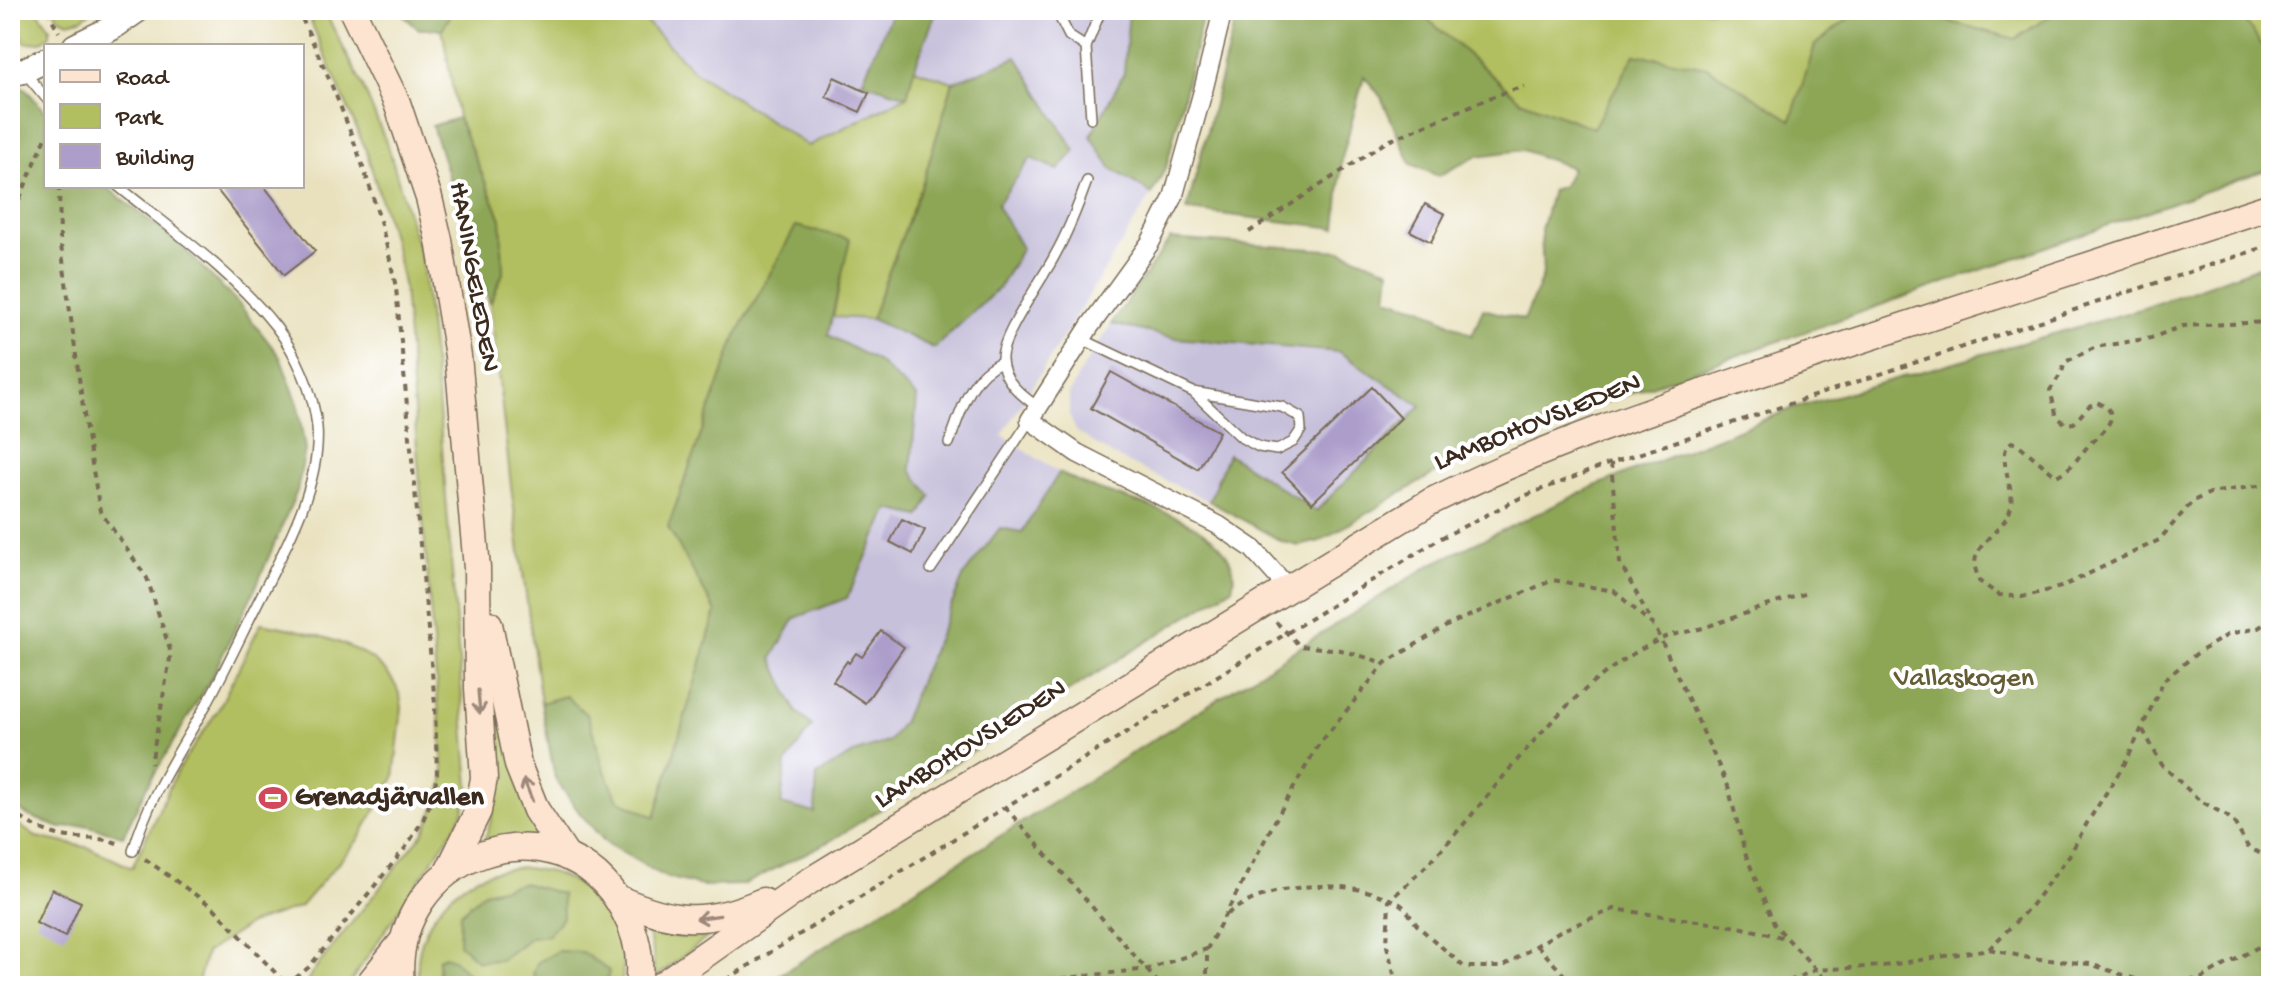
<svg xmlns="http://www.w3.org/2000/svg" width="2281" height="996" viewBox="0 0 2281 996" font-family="'Gochi Hand',sans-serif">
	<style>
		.industrial { fill: #c6c0da }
		.green { fill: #b2bf61; stroke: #767440; stroke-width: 2; fill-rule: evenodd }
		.forest { fill: #8da657; stroke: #64683a; stroke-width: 2 }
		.building { fill: #ac9dcb }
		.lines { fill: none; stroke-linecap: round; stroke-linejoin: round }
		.service-casing { stroke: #786a56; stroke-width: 12 }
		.minor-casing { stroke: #786a56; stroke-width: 21 }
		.tertiary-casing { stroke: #786a56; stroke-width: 27 }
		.secondary-casing { stroke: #786a56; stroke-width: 29 }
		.path { stroke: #786a56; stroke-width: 4; stroke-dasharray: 6 6; stroke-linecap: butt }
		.service { stroke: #fff; stroke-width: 9 }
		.minor { stroke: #fff; stroke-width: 18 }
		.tertiary { stroke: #fff; stroke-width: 24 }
		.secondary { stroke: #fde4d1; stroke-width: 26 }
		.oneway { stroke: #9c8778 }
		.labels { text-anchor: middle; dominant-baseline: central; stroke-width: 8; stroke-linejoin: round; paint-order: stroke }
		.street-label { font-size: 28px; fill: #3b2a1e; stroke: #fff }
		.park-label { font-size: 28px; fill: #655e35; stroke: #fff }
		.poi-label { font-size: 28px; font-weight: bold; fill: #3b2a1e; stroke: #fff; text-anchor: start }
	</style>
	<rect width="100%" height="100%" fill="#fff"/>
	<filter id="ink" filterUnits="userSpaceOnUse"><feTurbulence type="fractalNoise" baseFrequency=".0125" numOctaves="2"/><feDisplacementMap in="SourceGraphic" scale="16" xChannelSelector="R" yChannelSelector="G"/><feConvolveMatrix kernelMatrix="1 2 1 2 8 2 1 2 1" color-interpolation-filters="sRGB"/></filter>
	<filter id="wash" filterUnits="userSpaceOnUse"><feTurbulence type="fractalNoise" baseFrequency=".006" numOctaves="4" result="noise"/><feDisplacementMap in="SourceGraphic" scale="32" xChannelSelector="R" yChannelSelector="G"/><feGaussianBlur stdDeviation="1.8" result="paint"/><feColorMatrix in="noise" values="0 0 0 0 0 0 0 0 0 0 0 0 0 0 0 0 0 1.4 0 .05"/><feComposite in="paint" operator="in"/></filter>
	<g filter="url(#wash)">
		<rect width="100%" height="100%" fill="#e9e1be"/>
		<g class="industrial">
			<path d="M634 10H893L862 82 907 96 808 146 693 70Z"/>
			<path d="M937 10H1129L1124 73 1091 136 1111 169 1152 194 1002 435 1059 473 889 741 857 752 815 814 780 804 786 763 812 726 796 711 772 659 795 618 847 598 889 509 911 470 917 397 877 361 828 335 833 317 871 319 934 348 1022 248 996 205 1031 158 1017 57 953 82 914 69Z"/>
			<path d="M1111 324 1175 339 1339 352 1422 406 1316 512 1229 454 1209 501 1114 456 1076 431 1069 415V394L1079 374Z"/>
		</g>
		<g class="green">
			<path d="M10 10H37L50 28V35L41 42 25 43 19 29 13 30 10 25Z"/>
			<path d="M54 10H94L81 19 68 22 58 17Z"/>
			<path d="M306 10H324L361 82 389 149 422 262 439 409 469 787 463 812 457 824 353 978 345 986H305L311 974 424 832 440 797 444 775 404 289 396 250 367 153Z"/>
			<path d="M454 10H634L693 70 808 146 907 96 914 69 953 82 924 179 871 319 833 317 849 239 669 527 716 612 655 817 618 800 566 696 541 703 512 494 490 304 503 273 501 219 458 118 442 29Z"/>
			<path d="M1417 10H1859L1815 45 1791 121 1707 67 1593 128 1520 100Z"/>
			<path d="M1905 10H2059L2015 39Z"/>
			<path d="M2237 10H2258L2271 39V57Z"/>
			<path d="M261 623C309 632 396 647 402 707L394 778 358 840 300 907 250 924 206 953 197 986H10V819L36 837 90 848 132 868 177 771 218 710Z"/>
			<path d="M492 705H497L544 840 484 841C504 791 496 757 492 705Z"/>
			<path d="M520 867C530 869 541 870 551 872 596 885 632 940 621 986H606L608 971 534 974 540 986H481L453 960 438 959 439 986H420C408 940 445 885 489 873 499 870 510 869 520 867ZM470 903 548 935 531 937 500 960Z"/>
			<path d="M647 929 677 937H708L655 978 653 954Z"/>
		</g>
		<g class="forest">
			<path d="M398 10H454L442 29H418Z"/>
			<path d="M893 10H937L914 69 907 96 862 82Z"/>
			<path d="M1129 10H1204L1167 165 1152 194 1111 168 1091 136 1124 73Z"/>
			<path d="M1238 10H1417L1520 100 1593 128 1635 54 1707 67 1791 120 1815 45 1859 10H1905L2015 39 2059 10H2236L2271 57V168L1483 445 1320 541 1299 546 1283 542 1209 501 1228 454 1316 511 1421 406 1339 352 1175 338 1111 324 1170 239 1342 251 1390 270 1387 298 1422 308 1472 335 1483 309 1524 320 1543 275 1541 230 1552 190 1563 186 1572 168 1523 150 1477 156 1438 176 1411 164 1381 97 1364 76 1342 158 1336 228 1187 210Z"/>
			<path d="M1017 57 1075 151 1058 170 1031 158 997 205 1022 248 999 288 934 348 871 319 924 179 953 82Z"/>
			<path d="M25 88 46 113V186H105L175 240 238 303 280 357 297 401 305 450 297 491 255 589 210 680 146 788 123 836 85 825 60 828 29 816 10 803V89Z"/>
			<path d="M458 118 501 219 503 273 490 304 432 126Z"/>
			<path d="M796 226 850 239 828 335 877 361 917 397 911 470 931 496 920 516 889 509 847 598 795 618 772 658 796 711 812 726 786 763 781 804 815 813 817 775 857 752 889 741 903 721 964 575 1000 528 1022 532 1059 473C1070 478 1081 484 1093 488 1132 502 1248 527 1232 588L832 840 743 885 702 886 663 876 606 843 578 811 555 778 541 703 566 696 588 716 604 769 618 800 655 817 716 612 668 527 736 336Z"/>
			<path d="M2271 262V986H762L1432 564 1595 486 1794 408 2144 308Z"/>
			<path d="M523 883 562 894 563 917 548 935 531 937 500 960 478 961 459 944 460 914 484 892Z"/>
			<path d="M558 951 582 952 609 971 606 986H540L533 974 537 963Z"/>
			<path d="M445 956 453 959 481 986H439L438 959Z"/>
		</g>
		<g id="blocks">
			<g class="building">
				<path d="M834 77 869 93 860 112 826 97Z"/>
				<path d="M214 186H264L315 251 284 275Z"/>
				<path d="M1425 204 1445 214 1431 242 1410 231Z"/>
				<path d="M1111 372 1219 432 1198 469 1091 408Z"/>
				<path d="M1372 387 1401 418 1312 503 1282 472Z"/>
				<path d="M902 519 925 530 913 554 890 542Z"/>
				<path d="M881 631 904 647 865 703 833 681 847 661 849 663 856 653 862 657Z"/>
				<path d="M52 889 81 902 65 937 36 923Z"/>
			</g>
		</g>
	</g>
	<g filter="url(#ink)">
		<use href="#blocks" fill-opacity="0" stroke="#786a56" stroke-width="2"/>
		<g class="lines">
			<defs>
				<g id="service">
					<path d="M1056 10 1069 36 1086 47"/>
					<path d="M26 74 46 98"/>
					<path d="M1091 118 1086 47 1101 10"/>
					<path d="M118 186C172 230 232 271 276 327 296 353 314 393 317 427 322 486 281 556 255 608 239 640 223 674 206 705 178 754 149 796 133 851"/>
					<path d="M1082 339 1193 392 1242 438 1259 447 1277 450 1293 442 1301 430 1300 417 1282 407 1193 392"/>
					<path d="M1038 407C1022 396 1002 380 1002 359 1001 336 1043 279 1055 255 1068 232 1078 206 1087 181"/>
					<path d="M949 443C961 413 969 375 1001 362"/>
					<path d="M931 569 1030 420"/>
				</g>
				<path id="minor" d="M1223 10 1203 91 1173 198 1150 243 1090 326 1030 420 1077 453 1218 525 1252 548 1288 588"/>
				<g id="tertiary">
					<path d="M75 46 112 28 138 10"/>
					<path d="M10 74 23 71 46 60"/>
				</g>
				<g id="secondary">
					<path d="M352 10 397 103 429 198 439 240 458 356 477 568 478 688 484 778 478 811 448 872"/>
					<path d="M489 624 518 765 536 810 567 857"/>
					<path d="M617 898C674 923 705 926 763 901"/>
					<path d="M367 986 402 942"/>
					<path d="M401 986C387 851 561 795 623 909 636 932 642 959 638 986"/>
					<path d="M660 986 808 882 1430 502C1554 440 1684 399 1815 355 1967 305 2119 255 2271 206"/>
				</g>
			</defs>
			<use href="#service" class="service-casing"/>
			<use href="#minor" class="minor-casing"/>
			<use href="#tertiary" class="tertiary-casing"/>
			<use href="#secondary" class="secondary-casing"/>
			<g class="path">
				<path d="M47 10 59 32"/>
				<path d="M59 186 60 238 86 429 100 511 147 578 171 653 151 764"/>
				<path d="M10 221 46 137"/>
				<path d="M1249 232 1386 142 1489 98 1524 86"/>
				<path d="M2271 322 2183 326 2151 338 2096 347 2065 362 2062 372 2050 390 2057 417 2066 424 2074 423 2089 406 2097 402C2128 415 2100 432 2089 445 2078 457 2072 469 2056 476L2019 445 2012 442C1994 452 2015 487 2011 506 2008 528 1976 540 1975 563 1974 568 1978 576 1979 581L1999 595 2022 597 2061 587 2159 540 2193 501 2210 493 2271 484"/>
				<path d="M1611 463 1620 563 1653 624"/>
				<path d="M1276 622 1300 646 1341 650 1385 663"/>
				<path d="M2143 730 2162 765 2199 800 2227 816 2235 824 2248 847 2271 859"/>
				<path d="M1005 807 1161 986"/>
				<path d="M10 811C28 823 48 835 69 837 90 840 98 836 120 844"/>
				<path d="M145 859 214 908 287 985"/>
				<path d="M1227 914C1272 881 1349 877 1398 903 1407 907 1411 919 1418 926 1433 940 1449 953 1464 967H1502L1560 931 1614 909 1739 927 1786 938"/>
				<path d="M1537 945 1574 986"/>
				<path d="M1989 949 2030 907 2069 856 2087 823 2127 760 2164 680 2196 654 2229 634 2258 628 2271 620"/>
				<path d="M286 986 309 967 406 847 423 820 433 796 437 775 435 704 396 288C377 190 340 100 298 10"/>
				<path d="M716 986 1439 539 1524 496 1611 463 2271 245"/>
				<path d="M1039 986 1056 979 1149 969 1207 949"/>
				<path d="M1207 986V949L1277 817 1317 747 1385 663 1450 624 1553 580 1614 591 1655 627 1728 786 1745 853 1774 924 1831 986"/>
				<path d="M1397 986 1387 946 1389 900C1486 820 1542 696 1659 640 1673 633 1691 632 1706 627 1739 616 1770 604 1804 594"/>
				<path d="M1778 986 1815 970 1883 966 1989 949 2029 958 2090 964 2138 980 2173 984 2202 978 2271 940"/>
			</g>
			<use href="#service" class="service"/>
			<use href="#minor" class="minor"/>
			<use href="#tertiary" class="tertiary"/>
			<use href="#secondary" class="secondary"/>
		</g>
		<defs><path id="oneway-shaft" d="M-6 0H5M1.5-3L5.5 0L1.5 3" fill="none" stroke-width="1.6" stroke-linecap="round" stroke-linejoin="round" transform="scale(2)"/></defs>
		<g class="oneway">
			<use href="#oneway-shaft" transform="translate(479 702) rotate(85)"/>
			<use href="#oneway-shaft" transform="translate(528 790) rotate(-112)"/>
			<use href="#oneway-shaft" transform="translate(708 917) rotate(172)"/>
		</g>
	</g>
	<defs>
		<symbol id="stadium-bare" viewBox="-9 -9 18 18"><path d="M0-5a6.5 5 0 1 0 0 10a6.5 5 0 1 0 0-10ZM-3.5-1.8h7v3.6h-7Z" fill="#d1495b" stroke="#fff" stroke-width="2.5" paint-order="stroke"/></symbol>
	</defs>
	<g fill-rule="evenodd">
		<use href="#stadium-bare" x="253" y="778" width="40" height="40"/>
	</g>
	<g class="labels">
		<g class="street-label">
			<text transform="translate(473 277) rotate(80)">HANINGELEDEN</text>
			<text transform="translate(1538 423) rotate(-22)">LAMBOHOVSLEDEN</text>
			<text transform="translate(971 745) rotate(-32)">LAMBOHOVSLEDEN</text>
		</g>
		<g class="park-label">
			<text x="1964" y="679">Vallaskogen</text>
		</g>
		<g class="poi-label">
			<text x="295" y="798">Grenadjärvallen</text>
		</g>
	</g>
	<rect width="2281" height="996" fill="none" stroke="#fff" stroke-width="40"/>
	<rect x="44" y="44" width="260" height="144" fill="#ffffff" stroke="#b1aaa5" stroke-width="2"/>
	<rect x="60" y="70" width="40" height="12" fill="#fde4d1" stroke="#b1aaa5" stroke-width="2"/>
	<text x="116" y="84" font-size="24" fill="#3b2a1e">Road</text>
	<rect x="60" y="104" width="40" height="24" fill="#b2bf61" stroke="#b1aaa5" stroke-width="2"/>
	<text x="116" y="124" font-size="24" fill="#3b2a1e">Park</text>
	<rect x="60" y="144" width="40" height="24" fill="#ac9dcb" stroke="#b1aaa5" stroke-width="2"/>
	<text x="116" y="164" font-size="24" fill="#3b2a1e">Building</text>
</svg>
